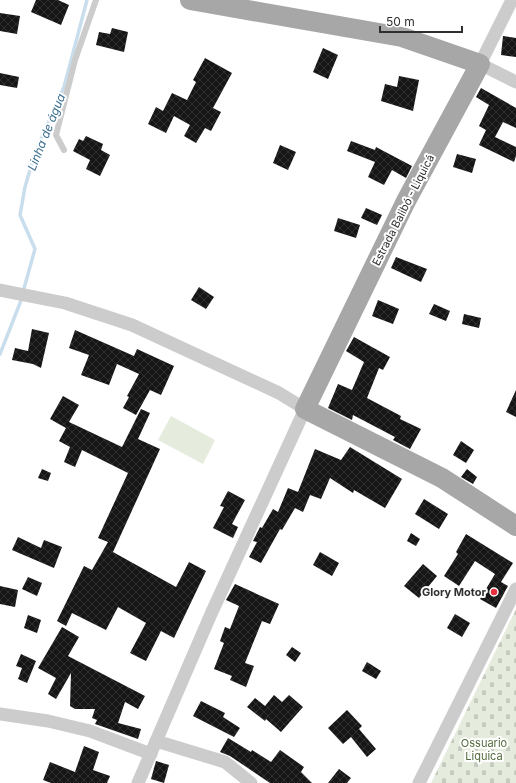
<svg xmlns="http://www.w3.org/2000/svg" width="516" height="783" viewBox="0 0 516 783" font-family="Inter,sans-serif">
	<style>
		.cemetery { fill: url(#cemetery-stones) }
		.pitch { fill: #e5ecdd }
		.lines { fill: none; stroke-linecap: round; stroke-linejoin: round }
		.stream { stroke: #c9deec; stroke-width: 3.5 }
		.building { fill: url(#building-cross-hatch) }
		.lane { stroke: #ccc; stroke-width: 6 }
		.street { stroke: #ccc; stroke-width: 13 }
		.primary { stroke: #a7a7a7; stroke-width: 20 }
		.poi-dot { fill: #e6303d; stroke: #fff; stroke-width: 1.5 }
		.labels { text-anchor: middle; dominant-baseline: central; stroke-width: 4; stroke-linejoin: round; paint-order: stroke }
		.street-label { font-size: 11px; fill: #2f2f2f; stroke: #fff }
		.poi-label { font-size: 11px; font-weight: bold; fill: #2f2f2f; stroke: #fff; text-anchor: end }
		.park-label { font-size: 11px; fill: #526b3c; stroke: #fff }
		.water-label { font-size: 12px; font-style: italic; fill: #3c7092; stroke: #fff }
	</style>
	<defs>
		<pattern id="cemetery-stones" width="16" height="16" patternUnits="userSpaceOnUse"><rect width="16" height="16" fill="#e5ecdd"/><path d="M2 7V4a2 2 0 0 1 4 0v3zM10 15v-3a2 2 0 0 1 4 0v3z" fill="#c5cbbe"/></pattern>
		<pattern id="building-cross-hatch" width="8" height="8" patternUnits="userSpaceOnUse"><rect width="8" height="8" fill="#161616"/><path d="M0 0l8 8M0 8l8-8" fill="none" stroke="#303030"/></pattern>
	</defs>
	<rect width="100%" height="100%" fill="#fff"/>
	<path class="cemetery" d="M516 609V783H431Z"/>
	<path class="pitch" d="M171 416 215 440 203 464 158 440Z"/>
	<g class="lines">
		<g class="stream">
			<path d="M23 292 35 249 20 215 25 187 35 153 64 87 87 0"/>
			<path d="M0 354 22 298"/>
		</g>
	</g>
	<g class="building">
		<path d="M36 0H58L69 5 61 25 31 12Z"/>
		<path d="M0 13 20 16 17 34 0 31Z"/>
		<path d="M112 28 128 32 124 52 96 45 99 32 110 34Z"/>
		<path d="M503 36 516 38V57L501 55Z"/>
		<path d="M323 48 338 55 328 79 313 72Z"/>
		<path d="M205 58 232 73 213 108 221 112 211 131 205 128 196 143 184 136 190 125 174 116 166 133 148 124 156 107 163 111 172 93 187 100 196 82 193 80Z"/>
		<path d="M0 73 19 77 17 88 0 85Z"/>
		<path d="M399 76 419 80 413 111 381 101 385 84 397 87Z"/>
		<path d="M481 88 516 108V128L503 122 495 137 516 147V156L514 162 479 145 486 130 479 126 489 105 476 97Z"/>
		<path d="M86 136 103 144 101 150 110 155 100 176 86 169 90 160 73 151 79 139 83 141Z"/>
		<path d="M351 141 375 150 376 147 412 166 406 178 392 170 384 185 368 177 375 162 347 151Z"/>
		<path d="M280 145 296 152 288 170 273 163Z"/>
		<path d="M457 154 476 159 472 173 453 167Z"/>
		<path d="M366 208 382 215 377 225 361 218Z"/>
		<path d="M338 218 360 225 356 238 334 231Z"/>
		<path d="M396 257 427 269 421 282 391 268Z"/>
		<path d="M199 287 214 297 206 309 191 300Z"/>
		<path d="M378 300 399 309 393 324 372 316Z"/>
		<path d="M434 304 450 311 446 321 429 314Z"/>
		<path d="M464 314 481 318 479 328 462 324Z"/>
		<path d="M32 329 49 333 41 368 33 364 12 360 15 348 28 351Z"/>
		<path d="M75 330 134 356 137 349 174 366 161 395 150 390 136 415 123 408 129 397 127 396 139 374 117 364 109 385 81 375 89 355 69 348Z"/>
		<path d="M354 337 390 357 383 370 379 368 367 398 401 416 400 419 421 429 410 449 393 440 395 437 353 415 352 420 328 408 338 384 352 390 364 362 346 351Z"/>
		<path d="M516 390V417L506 412Z"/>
		<path d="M63 396 79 405 69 422 122 447 141 409 150 413 138 439 160 449 113 552 176 587 189 562 206 571 174 638 161 631 146 661 130 653 146 623 118 607 106 630 72 613 66 626 57 621 84 566 92 570 108 542 98 538 128 473 82 450 75 467 64 462 70 447 59 441 66 428 50 419Z"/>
		<path d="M461 441 474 450 466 463 453 455Z"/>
		<path d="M350 447 402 479 385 508 354 490 353 493 330 478 321 499 310 495 303 512 295 508 282 530 280 529 261 563 249 557 257 542 253 541 260 527 262 528 273 509 278 512 288 488 298 492 315 449 341 460Z"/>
		<path d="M42 469 51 473 48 481 38 478Z"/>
		<path d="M467 469 477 477 473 484 461 477Z"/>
		<path d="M228 491 245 500 232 524 238 527 233 538 213 528 224 507 220 506Z"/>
		<path d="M424 499 448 514 439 529 415 514Z"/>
		<path d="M411 533 420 539 416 546 407 541Z"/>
		<path d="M466 534 513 563 501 582 508 586 496 608 480 599 495 574 475 561 459 586 444 576 458 554 456 552Z"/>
		<path d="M18 537 41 548 44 540 62 547 54 568 12 550Z"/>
		<path d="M320 552 339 563 332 576 313 565Z"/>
		<path d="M423 564 437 576 419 598 404 586Z"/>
		<path d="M28 577 42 583 37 596 22 589Z"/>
		<path d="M235 584 279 604 270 624 262 621 245 663 254 666 246 687 230 680 232 676 214 669 224 643 220 641 225 627 230 629 239 606 226 600Z"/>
		<path d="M0 586 18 590 15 607 0 604Z"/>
		<path d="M455 614 470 623 462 637 447 628Z"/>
		<path d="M28 615 41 620 37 633 24 628Z"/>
		<path d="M62 627 79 637 68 656 145 696 138 709 125 702 118 723 141 729 138 739 95 724 97 720 92 718 95 709H75L70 706 71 673 56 699 48 694 56 678 38 668Z"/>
		<path d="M292 647 301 653 295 662 286 655Z"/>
		<path d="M21 654 36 661 27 683 18 679 22 668 16 666Z"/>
		<path d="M367 662 381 671 376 679 362 671Z"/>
		<path d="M274 695 282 702 289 695 303 707 281 732 266 719 265 721 247 707 255 698 265 706Z"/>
		<path d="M201 701 225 713 223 717 240 728 234 737 193 716Z"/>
		<path d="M347 710 362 726 359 729 376 749 367 757 351 737 343 744 328 728Z"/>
		<path d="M228 738 251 752 252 750 271 762 280 750 304 767 301 772 312 783H270L230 756 220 752Z"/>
		<path d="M84 746 99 752 93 770 110 776 107 783H51L43 780 50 762 75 772Z"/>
		<path d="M156 761 169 765 164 783 151 779Z"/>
		<path d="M339 769 351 778 347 783H328Z"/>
	</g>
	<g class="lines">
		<path class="lane" d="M64 150 56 135 75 60 96 0"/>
		<g class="street">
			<path d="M512 0 480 64 516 82"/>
			<path d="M0 290 65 303 132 325 279 393 305 409 211 614 138 783"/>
			<path d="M0 714 48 721 90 731 151 754"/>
			<path d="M156 741 225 762 251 783"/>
			<path d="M419 783 516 589"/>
		</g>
		<path class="primary" d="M190 0 402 37 480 64 406 201 305 409 442 478 516 526"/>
	</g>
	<circle class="poi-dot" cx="494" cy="592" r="4"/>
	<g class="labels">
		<g class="street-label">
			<text transform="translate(403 210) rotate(-63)">Estrada Balibó - Liquicá</text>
		</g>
		<g class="poi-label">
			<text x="486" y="592">Glory Motor</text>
		</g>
		<g class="park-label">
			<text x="484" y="743">Ossuario<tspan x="484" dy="13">Liquica</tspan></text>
		</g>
		<g class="water-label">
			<text transform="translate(46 132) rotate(-68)">Linha de água</text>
		</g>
	</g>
	<path d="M380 26v6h82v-6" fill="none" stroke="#2f2f2f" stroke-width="2"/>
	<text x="386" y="26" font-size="12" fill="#2f2f2f" stroke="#ffffff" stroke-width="3" paint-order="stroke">50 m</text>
</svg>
